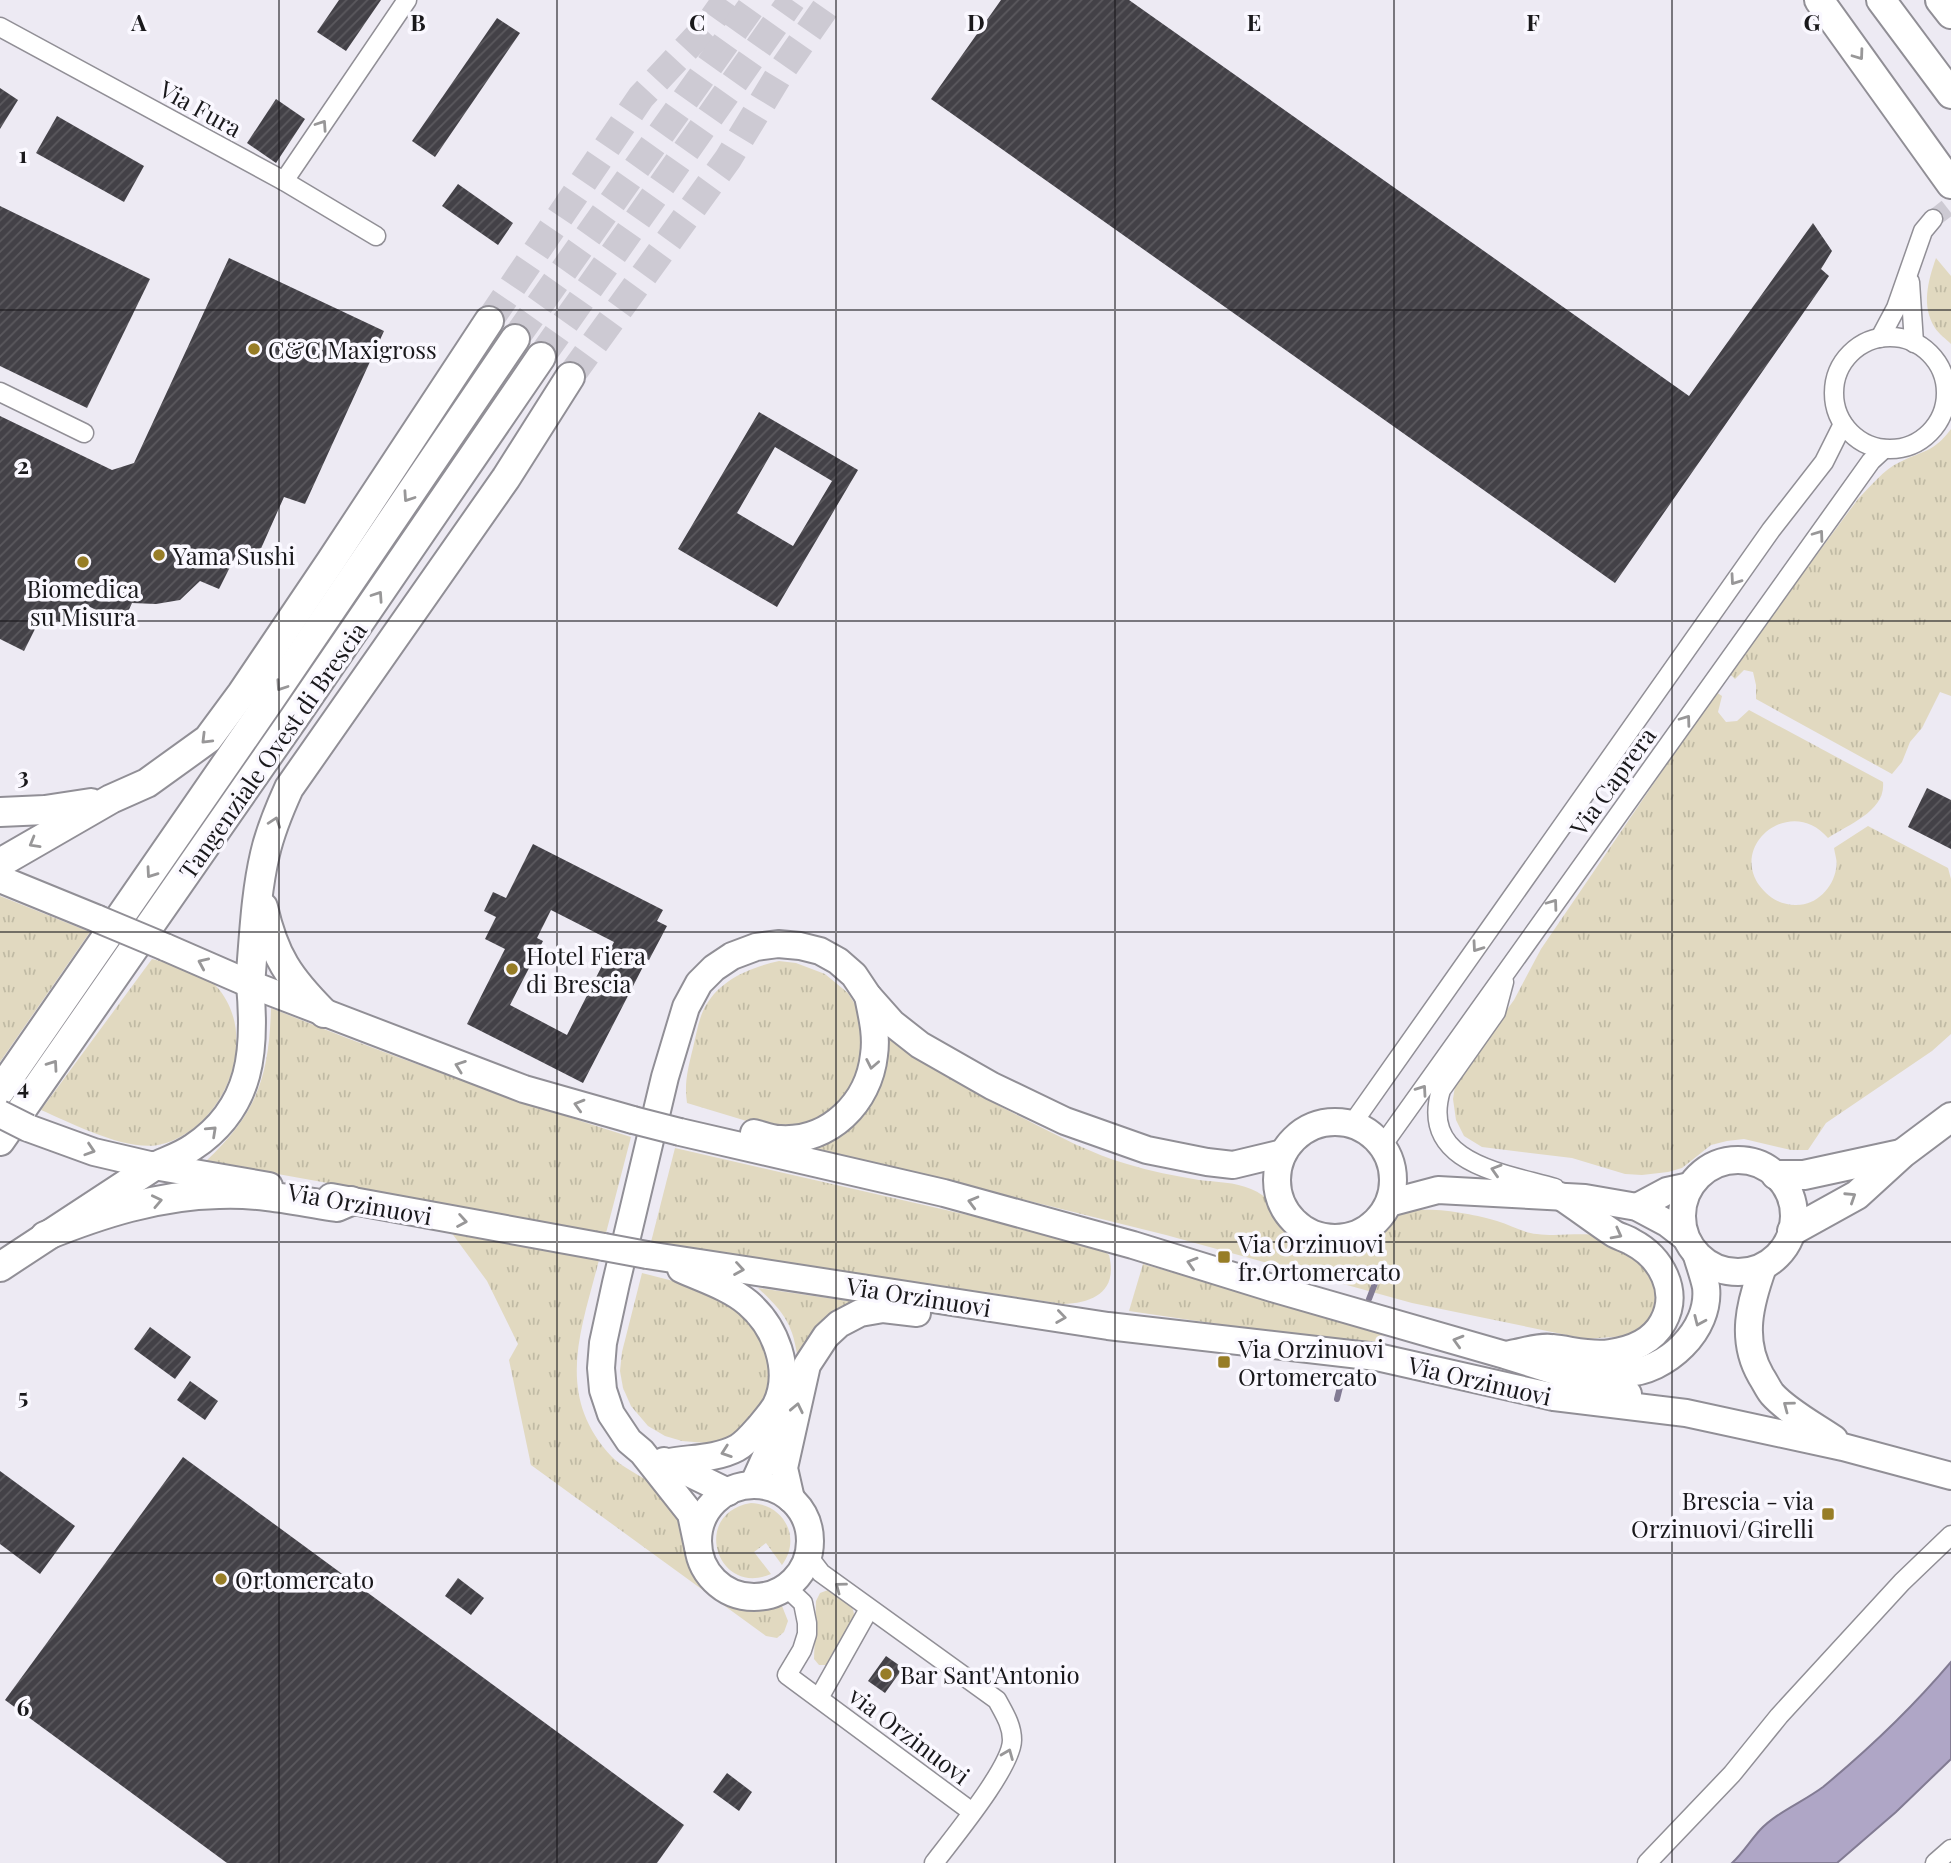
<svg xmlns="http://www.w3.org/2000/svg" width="1951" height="1863" viewBox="0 0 1951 1863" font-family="'Playfair Display',serif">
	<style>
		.grass { fill: url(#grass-tufts) }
		.water { fill: #afa6c6; stroke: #827b93; stroke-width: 2 }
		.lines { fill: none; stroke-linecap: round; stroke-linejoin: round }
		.stream { stroke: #827b93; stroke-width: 6 }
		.building { fill: url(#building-hatch); fill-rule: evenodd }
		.minor-tunnel { stroke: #cdcad3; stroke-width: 18; stroke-dasharray: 18 9; stroke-linecap: butt }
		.trunk-tunnel { stroke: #cdcad3; stroke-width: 28; stroke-dasharray: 28 14; stroke-linecap: butt }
		.minor-casing { stroke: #918f96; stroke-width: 21 }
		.primary-casing { stroke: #918f96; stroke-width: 30 }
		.trunk-casing { stroke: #918f96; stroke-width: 32 }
		.minor { stroke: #fff; stroke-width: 18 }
		.primary { stroke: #fff; stroke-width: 26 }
		.trunk { stroke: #fff; stroke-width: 28 }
		.primary-bridge-casing { stroke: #918f96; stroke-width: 30; stroke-linecap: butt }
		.primary-bridge { stroke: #fff; stroke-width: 26 }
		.oneway { stroke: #989798 }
		.grid { fill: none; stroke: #19181b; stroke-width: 2; stroke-opacity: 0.55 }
		.poi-dot { fill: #977d26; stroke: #faf8ff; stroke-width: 2.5 }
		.labels { text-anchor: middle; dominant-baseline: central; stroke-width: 7; stroke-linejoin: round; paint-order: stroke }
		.street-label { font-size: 24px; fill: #19181b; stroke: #faf8ff }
		.poi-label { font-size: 24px; fill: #19181b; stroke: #faf8ff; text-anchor: start }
		.grid-label { font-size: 23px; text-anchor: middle; font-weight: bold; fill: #19181b; stroke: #faf8ff; stroke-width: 7; stroke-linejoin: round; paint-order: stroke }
	</style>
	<defs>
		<pattern id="grass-tufts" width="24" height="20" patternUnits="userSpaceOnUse" patternTransform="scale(1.75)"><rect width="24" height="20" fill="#e1d9c0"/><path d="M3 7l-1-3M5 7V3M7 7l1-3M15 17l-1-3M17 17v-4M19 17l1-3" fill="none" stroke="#c0baa4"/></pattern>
		<pattern id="building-hatch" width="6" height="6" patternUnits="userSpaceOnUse" patternTransform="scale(1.75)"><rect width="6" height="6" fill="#434147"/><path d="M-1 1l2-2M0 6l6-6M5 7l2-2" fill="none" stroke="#5b595e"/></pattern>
	</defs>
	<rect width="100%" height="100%" fill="#edeaf3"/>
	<g class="grass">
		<path d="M1936 258 1951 276V344C1946 339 1939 334 1935 328 1921 306 1928 281 1936 258Z"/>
		<path d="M1951 429V696L1940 692 1922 728 1910 742 1902 762 1892 774 1756 699V685L1753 672 1744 670 1735 679 1729 673 1858 499C1871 486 1883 470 1900 462 1924 450 1933 453 1951 429Z"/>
		<path d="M1716 692 1722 696 1718 712 1726 722 1737 721 1749 710 1883 782C1886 811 1849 824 1828 838 1792 795 1730 843 1759 885 1769 898 1779 904 1795 905 1816 906 1833 888 1836 869 1838 862 1835 855 1834 848L1868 826 1948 868 1951 879V1034L1932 1051 1826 1123 1808 1150H1791L1744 1139 1727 1141 1711 1145 1682 1168 1668 1172 1642 1175 1625 1174 1572 1158 1482 1147 1464 1136 1456 1120 1453 1099 1456 1080 1514 1000 1541 949Z"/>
		<path d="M0 896 90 932 0 1062Z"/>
		<path d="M152 959C173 965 201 970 216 986 263 1037 223 1132 158 1145 125 1151 71 1123 41 1110Z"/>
		<path d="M779 961 796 963 825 974 848 993 856 1006 862 1022V1076L829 1117 780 1131 687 1103C684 1083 688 1068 693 1048 696 1036 698 1022 703 1011 717 981 748 968 779 961Z"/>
		<path d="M271 1008C390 1056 509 1099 631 1137L606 1233 206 1161C257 1113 269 1077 271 1008Z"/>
		<path d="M885 1035C929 1069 976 1094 1025 1119 1058 1136 1092 1154 1127 1164 1150 1171 1175 1176 1199 1180 1216 1182 1235 1182 1251 1189 1284 1202 1290 1242 1330 1248 1375 1254 1373 1223 1403 1213 1427 1205 1473 1214 1497 1221 1511 1225 1523 1233 1537 1234 1558 1237 1581 1232 1601 1236 1613 1239 1649 1269 1662 1278L1656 1317 1626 1336 1586 1339 1412 1303 1166 1235 892 1167 797 1147 827 1140Z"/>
		<path d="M675 1148 1046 1233 1101 1249 1109 1255C1118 1291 1094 1303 1063 1304L651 1242Z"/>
		<path d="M451 1232 599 1260C581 1331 554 1395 612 1457 626 1471 653 1480 664 1495 669 1502 675 1509 679 1517 683 1525 683 1535 685 1543 692 1569 710 1592 735 1602 751 1608 767 1602 782 1606L788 1621 784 1632 777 1638 766 1636 531 1465 509 1360 518 1344 487 1281Z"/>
		<path d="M1143 1264 1378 1332 1384 1337 1381 1345 1374 1347 1129 1311Z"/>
		<path d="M642 1273 716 1292 763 1331 772 1373 765 1401 742 1429 724 1439 706 1443 682 1441 665 1436 648 1426 631 1406 623 1388 620 1371 622 1352Z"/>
		<path d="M758 1288 855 1302 799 1368C794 1327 788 1316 758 1288Z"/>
		<path d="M751 1503C784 1504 802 1538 782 1565L766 1543 754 1552 771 1574C717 1598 690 1513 751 1503Z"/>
		<path d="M828 1590C873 1603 852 1645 826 1665H819L814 1659 816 1601 820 1593Z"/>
	</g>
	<path class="water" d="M1951 1662V1759L1896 1812 1837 1863H1732C1743 1853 1750 1841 1760 1830 1777 1812 1803 1802 1823 1787 1869 1749 1912 1708 1951 1662Z"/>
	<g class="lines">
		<g class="stream">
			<path d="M1369 1299 1379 1273"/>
			<path d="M1337 1399 1342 1379"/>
		</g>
	</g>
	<g class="building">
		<path d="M339 0H381L346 51 317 32Z"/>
		<path d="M1001 0H1129L1689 396 1813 223 1832 251 1821 269 1829 276 1615 583 931 99Z"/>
		<path d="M497 18 520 33 435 157 412 141Z"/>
		<path d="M0 88 18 100 0 129Z"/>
		<path d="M276 99 305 119 276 163 247 143Z"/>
		<path d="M57 116 144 166 124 202 36 153Z"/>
		<path d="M458 184 513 223 498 245 442 206Z"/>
		<path d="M0 206 150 279 87 408 0 366Z"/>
		<path d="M229 258 384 331 305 504 284 497 255 562 238 551 219 589 200 581 180 600 156 604 132 603 123 623 86 605 74 629 43 613 24 651 0 639V416L112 470 134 463Z"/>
		<path d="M759 412 858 470 777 607 678 549ZM775 447 832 481 793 546 737 513Z"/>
		<path d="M1927 788 1951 800V849L1908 827Z"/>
		<path d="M533 844 663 910 657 921 667 926 649 960 647 959 583 1083 467 1024 505 949 485 939 496 917 484 911 493 892 506 898ZM551 910 614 942 567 1035 510 1005 543 941 537 938Z"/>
		<path d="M150 1327 191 1357 175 1379 134 1349Z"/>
		<path d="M190 1381 218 1401 205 1420 177 1400Z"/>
		<path d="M183 1457 684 1825 657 1863H227L5 1700Z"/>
		<path d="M0 1471 75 1526 40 1574 0 1544Z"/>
		<path d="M458 1578 484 1598 471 1615 445 1596Z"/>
		<path d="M886 1656 903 1668 885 1693 868 1681Z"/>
		<path d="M727 1773 752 1792 739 1811 713 1792Z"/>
	</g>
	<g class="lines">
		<path class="minor-tunnel" d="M1933 219 1951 205"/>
		<g class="trunk-tunnel">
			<path d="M489 321 641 97 709 24 726 0"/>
			<path d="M515 339 756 0"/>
			<path d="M541 357 792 0"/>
			<path d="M570 377 728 159 782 70 831 0"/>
		</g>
		<defs>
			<g id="minor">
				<path d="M0 27 284 181 376 236"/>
				<path d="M284 181 407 0"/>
				<path d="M1910 282 1914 343"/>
				<circle cx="1890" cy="393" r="56"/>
				<path d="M1880 338 1896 308 1923 231 1933 219"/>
				<path d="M0 392 84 433"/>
				<path d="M1504 982 1496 1012 1441 1090C1419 1164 1504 1173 1555 1188"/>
				<path d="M1352 1124 1771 530 1824 462 1843 424"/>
				<path d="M1382 1146 1871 461 1884 449"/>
				<path d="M808 1556 821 1573 997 1700C1004 1713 1012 1725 1012 1740 1012 1767 952 1839 934 1863"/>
				<path d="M786 1587 803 1603 807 1623V1634L802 1650 787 1675 972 1812"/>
				<path d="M819 1698 869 1609"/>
				<path d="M1647 1863 1732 1774 1779 1716 1902 1582 1951 1535"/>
				<path d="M1935 1863 1951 1849"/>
			</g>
			<g id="primary">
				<path d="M0 879 98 919"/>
				<path d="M165 947 250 984 524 1089 633 1120"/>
				<circle cx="1335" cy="1180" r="58"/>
				<path d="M28 1128 94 1152 154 1166 269 1186"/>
				<path d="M680 1132 944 1193 1133 1245 1272 1288 1505 1355 1628 1394"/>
				<path d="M754 1133C762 1135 772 1139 780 1139 830 1142 869 1102 874 1055 877 1035 872 1016 868 996"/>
				<circle cx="1738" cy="1216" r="56"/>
				<path d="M154 1166C167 1160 182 1155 193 1147 253 1107 256 1049 250 984"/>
				<path d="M331 1197 604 1247"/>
				<path d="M1389 1203 1438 1190 1585 1198 1637 1207 1667 1223 1685 1237"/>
				<path d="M1637 1207 1667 1191 1690 1186"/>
				<path d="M647 1255 1108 1326 1377 1357 1554 1397 1686 1413 1843 1447 1951 1476"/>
				<path d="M1763 1267C1750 1303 1740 1340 1761 1376 1765 1382 1768 1389 1772 1394 1787 1411 1815 1426 1834 1439"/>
				<path d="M1510 1354C1523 1352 1539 1346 1552 1348 1572 1350 1590 1356 1610 1353 1631 1350 1653 1341 1663 1322 1680 1291 1661 1257 1632 1242 1626 1238 1619 1237 1613 1233 1595 1221 1578 1208 1560 1196"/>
				<path d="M1588 1365C1600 1368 1613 1373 1625 1373 1666 1372 1711 1330 1706 1287 1704 1277 1700 1266 1697 1256"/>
				<path d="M664 1461 728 1492"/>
				<path d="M669 1462C691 1458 716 1459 737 1448 746 1443 753 1434 760 1426 765 1420 772 1412 776 1405 793 1370 775 1326 748 1303 729 1287 703 1279 681 1269"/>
				<path d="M753 1485 771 1445 775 1413"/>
				<circle cx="754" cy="1541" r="56"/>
				<path d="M791 1499 784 1468 807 1365 826 1336 839 1324 860 1313 883 1309 917 1313"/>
				<path d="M698 1547 691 1514 642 1452 629 1441 611 1414 603 1390 601 1368 603 1343 616 1283 665 1077 686 1007 699 983 714 968 732 956 756 947 778 944 800 946 820 951 838 961 854 975 868 996 892 1023 920 1045 992 1086 1065 1121 1147 1150 1207 1162 1233 1165 1283 1153"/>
			</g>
			<g id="trunk">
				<path d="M1819 0 1951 184"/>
				<path d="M1881 0 1951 94"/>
				<path d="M1940 0 1951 14"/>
				<path d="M0 812 45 810 91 803"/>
				<path d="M0 863 111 799 147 783 208 739 242 693 331 561 489 321"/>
				<path d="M263 907C274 956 289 978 324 1013"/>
				<path d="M250 984C254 941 255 897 265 854 270 832 279 810 289 788L506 478 570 377"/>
				<path d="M0 1091 268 703 515 339"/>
				<path d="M0 1141 294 718 541 357"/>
				<path d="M1776 1175H1804L1901 1154"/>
				<path d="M1792 1231 1857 1195 1903 1153 1951 1117"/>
				<path d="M45 1236C100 1214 158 1195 219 1194 258 1192 299 1201 337 1207L351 1201"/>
				<path d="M0 1267 154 1166"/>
			</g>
		</defs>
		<use href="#minor" class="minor-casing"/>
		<use href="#primary" class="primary-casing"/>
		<use href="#trunk" class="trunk-casing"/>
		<use href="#minor" class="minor"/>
		<use href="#primary" class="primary"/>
		<use href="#trunk" class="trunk"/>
		<defs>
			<g id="primary-bridge">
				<path d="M98 919 165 947"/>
				<path d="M0 1114 28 1128"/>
				<path d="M633 1120 680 1132"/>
				<path d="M604 1247 647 1255"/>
			</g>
		</defs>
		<use href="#primary-bridge" class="primary-bridge-casing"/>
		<use href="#primary-bridge" class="primary-bridge"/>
	</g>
	<defs><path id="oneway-chevron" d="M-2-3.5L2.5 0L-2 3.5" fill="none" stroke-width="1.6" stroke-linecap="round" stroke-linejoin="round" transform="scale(1.75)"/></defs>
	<g class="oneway">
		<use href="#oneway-chevron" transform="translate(1859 55) rotate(54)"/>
		<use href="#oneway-chevron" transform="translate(322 125) rotate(-56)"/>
		<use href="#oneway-chevron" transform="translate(408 497) rotate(124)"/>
		<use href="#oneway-chevron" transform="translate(1819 535) rotate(-54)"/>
		<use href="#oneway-chevron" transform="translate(1735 580) rotate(125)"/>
		<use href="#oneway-chevron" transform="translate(378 596) rotate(-56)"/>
		<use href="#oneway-chevron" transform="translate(281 686) rotate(124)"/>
		<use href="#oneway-chevron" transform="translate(1686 720) rotate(-54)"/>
		<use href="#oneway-chevron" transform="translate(206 739) rotate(135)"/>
		<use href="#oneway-chevron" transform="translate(275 822) rotate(-71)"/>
		<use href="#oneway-chevron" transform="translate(34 843) rotate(150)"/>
		<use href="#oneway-chevron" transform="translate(151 873) rotate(125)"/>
		<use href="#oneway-chevron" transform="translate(1553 904) rotate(-54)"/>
		<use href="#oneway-chevron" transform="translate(1477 947) rotate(125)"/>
		<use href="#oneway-chevron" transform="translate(203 963) rotate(-156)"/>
		<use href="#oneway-chevron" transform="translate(872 1064) rotate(101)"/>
		<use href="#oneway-chevron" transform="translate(53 1065) rotate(-55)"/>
		<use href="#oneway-chevron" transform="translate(460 1066) rotate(-160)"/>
		<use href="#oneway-chevron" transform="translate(1422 1090) rotate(-55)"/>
		<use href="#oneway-chevron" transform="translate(579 1105) rotate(-164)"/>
		<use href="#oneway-chevron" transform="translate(212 1131) rotate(-43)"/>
		<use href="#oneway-chevron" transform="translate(90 1150) rotate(18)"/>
		<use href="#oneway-chevron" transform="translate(1496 1170) rotate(-163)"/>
		<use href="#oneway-chevron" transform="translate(1851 1197) rotate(-33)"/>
		<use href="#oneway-chevron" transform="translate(157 1201) rotate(-12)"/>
		<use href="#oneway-chevron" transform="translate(973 1202) rotate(-165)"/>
		<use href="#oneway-chevron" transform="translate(462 1221) rotate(10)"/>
		<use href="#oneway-chevron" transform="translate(1617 1234) rotate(28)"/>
		<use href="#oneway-chevron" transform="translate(1192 1263) rotate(-163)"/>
		<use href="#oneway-chevron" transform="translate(739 1269) rotate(9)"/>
		<use href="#oneway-chevron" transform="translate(1061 1317) rotate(8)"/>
		<use href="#oneway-chevron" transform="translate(1699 1321) rotate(114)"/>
		<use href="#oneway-chevron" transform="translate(1458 1341) rotate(-164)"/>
		<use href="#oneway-chevron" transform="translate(1788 1406) rotate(-143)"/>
		<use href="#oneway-chevron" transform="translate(797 1408) rotate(-78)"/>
		<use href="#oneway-chevron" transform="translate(726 1452) rotate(161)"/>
		<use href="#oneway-chevron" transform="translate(840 1587) rotate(-143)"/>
		<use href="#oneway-chevron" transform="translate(1008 1754) rotate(-68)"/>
	</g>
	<path class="grid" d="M279 0V1863M557 0V1863M836 0V1863M1115 0V1863M1394 0V1863M1672 0V1863M0 310H1951M0 621H1951M0 932H1951M0 1242H1951M0 1553H1951"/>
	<g class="poi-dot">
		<circle cx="254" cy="349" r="7"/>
		<circle cx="159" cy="555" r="7"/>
		<circle cx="83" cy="562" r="7"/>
		<circle cx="512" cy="969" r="7"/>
		<rect x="1217" y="1250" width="14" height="14" rx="3.5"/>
		<rect x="1217" y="1355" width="14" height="14" rx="3.5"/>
		<rect x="1821" y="1507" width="14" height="14" rx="3.5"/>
		<circle cx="221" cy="1579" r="7"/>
		<circle cx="886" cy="1674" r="7"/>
	</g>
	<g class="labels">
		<g class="street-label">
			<text transform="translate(201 108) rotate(29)">Via Fura</text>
			<text transform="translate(272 750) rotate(-55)">Tangenziale Ovest di Brescia</text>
			<text transform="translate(1612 781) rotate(-54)">Via Caprera</text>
			<text transform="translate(360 1203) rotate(10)">Via Orzinuovi</text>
			<text transform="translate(919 1296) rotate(9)">Via Orzinuovi</text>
			<text transform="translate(1480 1380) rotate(13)">Via Orzinuovi</text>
			<text transform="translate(910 1735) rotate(37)">via Orzinuovi</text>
		</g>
		<g class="poi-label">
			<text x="268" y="349">C&amp;C Maxigross</text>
			<text x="173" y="555">Yama Sushi</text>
			<text x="83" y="588" text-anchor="middle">Biomedica<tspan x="83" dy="28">su Misura</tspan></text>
			<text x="526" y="955">Hotel Fiera<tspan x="526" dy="28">di Brescia</tspan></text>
			<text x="1238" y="1243">Via Orzinuovi<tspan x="1238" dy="28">fr.Ortomercato</tspan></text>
			<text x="1238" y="1348">Via Orzinuovi<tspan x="1238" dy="28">Ortomercato</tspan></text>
			<text x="1814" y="1500" text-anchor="end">Brescia - via<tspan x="1814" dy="28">Orzinuovi/Girelli</tspan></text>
			<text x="235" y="1579">Ortomercato</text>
			<text x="900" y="1674">Bar Sant'Antonio</text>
		</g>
	</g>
	<g class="grid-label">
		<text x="139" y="31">A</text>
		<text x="418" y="31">B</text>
		<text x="697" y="31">C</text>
		<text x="976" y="31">D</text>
		<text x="1254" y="31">E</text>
		<text x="1533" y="31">F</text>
		<text x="1812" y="31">G</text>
		<text x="23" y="163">1</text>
		<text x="23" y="474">2</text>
		<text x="23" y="784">3</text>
		<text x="23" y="1095">4</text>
		<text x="23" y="1405">5</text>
		<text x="23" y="1716">6</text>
	</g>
</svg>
